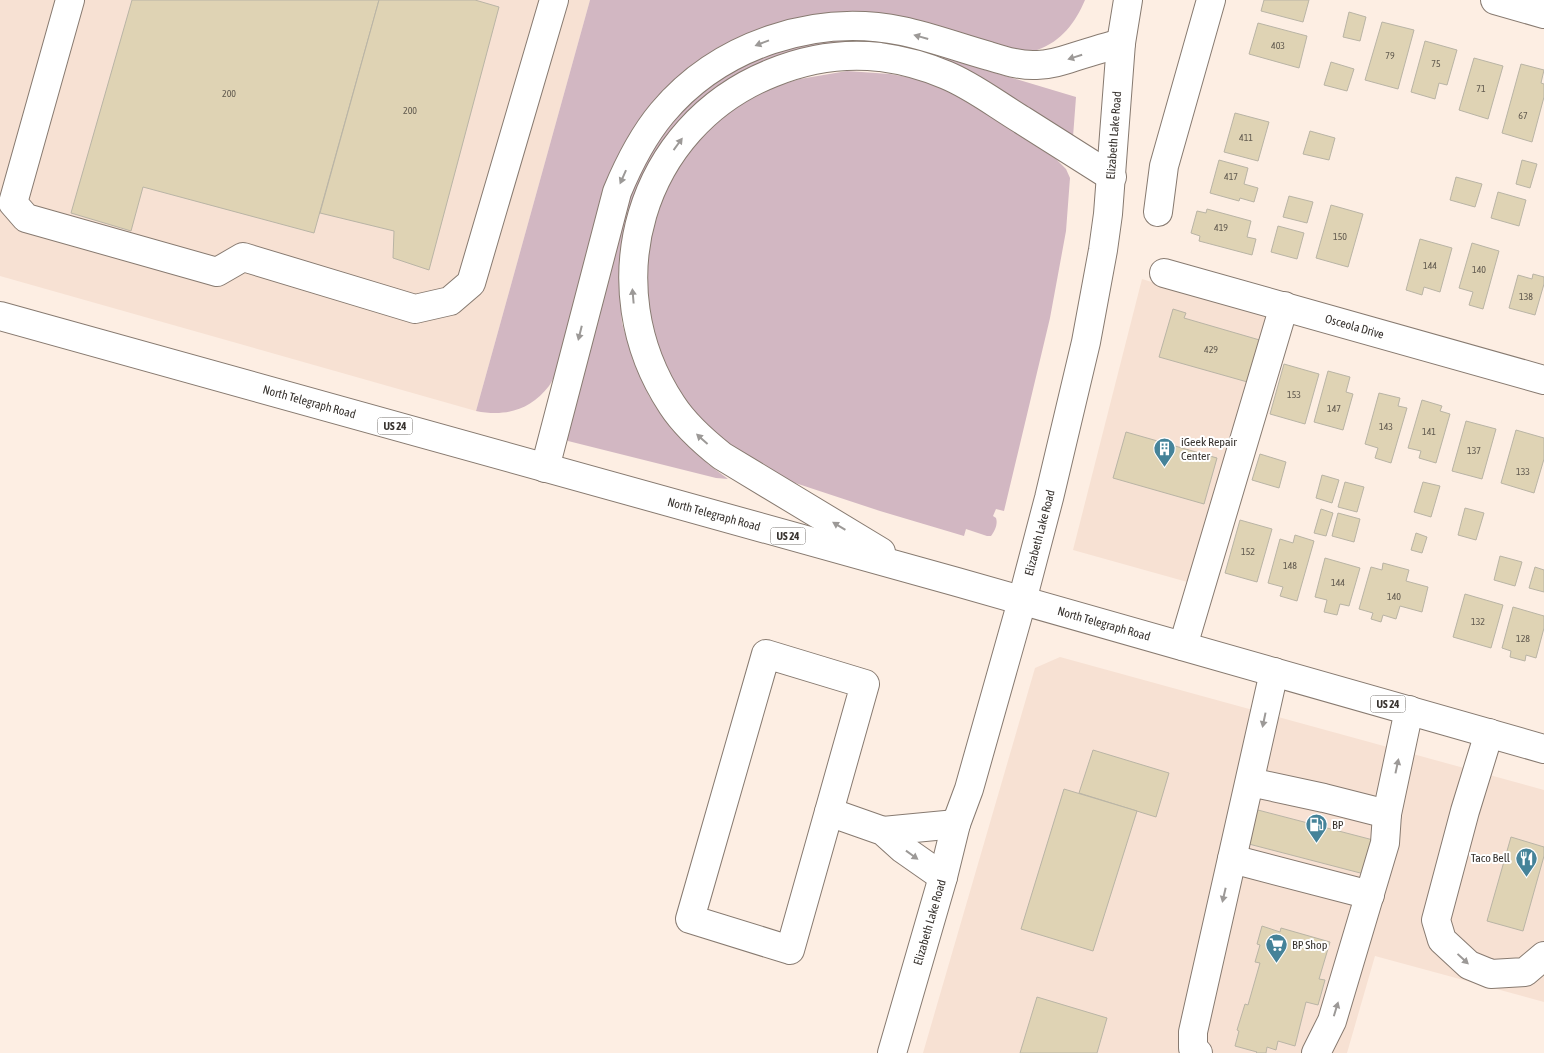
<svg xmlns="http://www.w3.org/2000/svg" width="1544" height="1053" viewBox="0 0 1544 1053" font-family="'Asap Condensed',sans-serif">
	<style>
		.built { fill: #f7e1d3 }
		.green { fill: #d2b7c2 }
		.building { fill: #dfd3b4; stroke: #b9b4a5 }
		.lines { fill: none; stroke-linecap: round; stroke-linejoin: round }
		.minor-casing { stroke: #877a70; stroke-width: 30 }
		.major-casing { stroke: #877a70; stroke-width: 30 }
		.minor { stroke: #fff; stroke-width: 28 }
		.major { stroke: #fff; stroke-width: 28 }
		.oneway { fill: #9c9997 }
		.labels { text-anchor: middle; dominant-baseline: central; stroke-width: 4; stroke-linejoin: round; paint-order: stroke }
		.number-label { font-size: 10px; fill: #625b50 }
		.shield { fill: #fff; stroke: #74706d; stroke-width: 1 }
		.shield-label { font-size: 11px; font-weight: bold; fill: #38332f }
		.street-label { font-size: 12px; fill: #38332f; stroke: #fff }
		.poi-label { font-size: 12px; fill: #38332f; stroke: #fff; text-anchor: start }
	</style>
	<rect width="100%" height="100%" fill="#fdeee3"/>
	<g class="built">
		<path d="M0 0H590L476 411 0 276Z"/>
		<path d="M1142 279 1275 320 1191 583 1073 550Z"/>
		<path d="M1060 657 1544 790V1002L1375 956 1347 1053H923L1035 668Z"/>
	</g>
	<g class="green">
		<path d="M590 0H1085C1075 23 1062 41 1037 50 1031 52 1024 51 1017 52L818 19 656 106 561 361C557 369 554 379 549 386 530 410 506 417 476 411Z"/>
		<path d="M847 40H874L905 46 1076 97 1073 137 843 46 665 142 643 176 629 211 622 242 619 280 622 323 633 360 649 396 675 432 708 464 728 479 716 478 568 441 566 437 627 192 657 140 680 112 706 90 728 74 756 59 788 48 816 43Z"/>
		<path d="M847 71 890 74 919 79 947 90 983 112 1056 159 1066 169 1070 178 1066 231 1050 318 1004 511 996 509 993 516 996 518C998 524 995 531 991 536H987L966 529 964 536 880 511 777 477 717 443 670 382 645 314 647 237 660 202 682 160 705 132 734 106 760 91 800 79Z"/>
	</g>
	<g class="building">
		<path d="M132 0H379L314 233 143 187 131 231 71 213Z"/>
		<path d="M379 0H475L499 7 429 270 393 258 394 231 320 213Z"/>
		<path d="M1264 0H1309L1303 22 1261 11Z"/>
		<path d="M1349 12 1366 17 1360 41 1343 37Z"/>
		<path d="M1382 22 1414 30 1398 89 1365 80Z"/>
		<path d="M1258 23 1307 36 1299 68 1249 54Z"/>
		<path d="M1425 41 1457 50 1447 85 1439 83 1435 99 1411 92Z"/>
		<path d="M1474 58 1503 66 1488 119 1459 110Z"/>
		<path d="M1331 62 1354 69 1347 91 1324 85Z"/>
		<path d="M1521 64 1544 70 1541 83 1544 84V97L1532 142 1502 133Z"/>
		<path d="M1235 113 1269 122 1258 161 1224 152Z"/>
		<path d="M1310 131 1335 138 1329 160 1303 154Z"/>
		<path d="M1219 160 1248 168 1244 184 1258 188 1254 202 1240 198 1239 201 1210 193Z"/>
		<path d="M1522 160 1537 164 1530 188 1516 184Z"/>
		<path d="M1456 177 1482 184 1475 207 1450 200Z"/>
		<path d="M1498 192 1526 200 1519 226 1491 218Z"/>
		<path d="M1289 196 1313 202 1307 223 1283 217Z"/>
		<path d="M1331 205 1363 214 1348 267 1316 258Z"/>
		<path d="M1207 209 1251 221 1247 237 1256 239 1252 255 1199 241 1200 236 1191 233 1197 211 1206 213Z"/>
		<path d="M1278 226 1304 233 1297 259 1271 252Z"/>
		<path d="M1420 239 1452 248 1440 292 1424 287 1422 295 1406 290Z"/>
		<path d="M1472 243 1499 251 1483 309 1469 305 1473 292 1459 288Z"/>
		<path d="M1533 274 1544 277V284L1535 315 1509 308 1518 275 1532 279Z"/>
		<path d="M1173 309 1186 313 1184 318 1263 341 1251 383 1159 357Z"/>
		<path d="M1284 364 1319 374 1305 424 1270 414Z"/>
		<path d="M1328 371 1350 377 1346 392 1353 394 1343 430 1314 422Z"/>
		<path d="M1379 393 1400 398 1398 406 1407 408 1391 463 1375 458 1378 448 1365 444Z"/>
		<path d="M1422 400 1442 406 1440 411 1450 414 1436 463 1419 458 1421 451 1408 448Z"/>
		<path d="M1466 421 1496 429 1482 479 1452 471Z"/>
		<path d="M1516 430 1544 438V459L1534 493 1501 483Z"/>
		<path d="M1126 432 1217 458 1204 504 1113 478Z"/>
		<path d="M1260 454 1286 462 1279 488 1252 480Z"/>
		<path d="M1322 475 1339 480 1332 503 1316 498Z"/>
		<path d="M1345 482 1364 487 1357 512 1338 507Z"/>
		<path d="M1423 482 1440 486 1431 517 1414 512Z"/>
		<path d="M1465 508 1484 513 1476 540 1458 535Z"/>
		<path d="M1321 509 1333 513 1326 536 1314 533Z"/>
		<path d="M1338 513 1360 519 1354 542 1332 536Z"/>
		<path d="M1240 520 1272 529 1257 582 1225 573Z"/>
		<path d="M1416 533 1427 537 1422 553 1411 550Z"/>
		<path d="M1295 535 1314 541 1297 601 1280 596 1283 587 1268 583 1280 539 1293 543Z"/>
		<path d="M1500 556 1522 562 1515 586 1494 580Z"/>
		<path d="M1325 558 1360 568 1349 606 1340 604 1337 615 1324 612 1327 600 1315 597Z"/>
		<path d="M1383 563 1409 570 1406 581 1428 587 1422 612 1400 606 1396 619 1383 615 1381 622 1371 619 1373 613 1359 609 1371 567 1382 570Z"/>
		<path d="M1535 567 1544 570V592L1529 588Z"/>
		<path d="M1465 594 1503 605 1491 648 1453 637Z"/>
		<path d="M1513 607 1544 616V628L1536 658 1526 655 1525 661 1510 657 1511 651 1502 648Z"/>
		<path d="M1093 750 1169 773 1156 817 1079 793Z"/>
		<path d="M1064 789 1137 811 1093 951 1021 929Z"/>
		<path d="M1254 809 1377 841 1368 875 1245 843Z"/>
		<path d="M1511 837 1544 847V856L1523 931 1487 921Z"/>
		<path d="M1262 926 1280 932 1281 928 1330 942 1319 979 1325 980 1318 1005 1306 1002 1295 1046 1278 1041 1276 1050 1267 1047 1266 1053H1256L1257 1052 1235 1046 1239 1031 1237 1030 1245 1004 1248 1005 1260 963 1255 962 1260 945 1257 944Z"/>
		<path d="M1037 997 1107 1018 1097 1053H1020Z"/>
	</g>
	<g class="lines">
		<defs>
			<g id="minor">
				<path d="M70 0 13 203 26 218 217 272 243 257 415 309 450 301 471 283 554 0"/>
				<path d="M1495 0 1544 14"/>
				<path d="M1158 212 1164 166 1211 0"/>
				<path id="s1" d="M1164 273 1544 380"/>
				<path d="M1183 646 1284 306"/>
				<path d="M766 654 865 684 790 950 690 919Z"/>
				<path d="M1489 733 1465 811 1436 920 1442 940 1469 965 1491 974 1525 972 1544 956"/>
				<path d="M1250 782 1324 798 1387 814"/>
				<path d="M829 812 883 831 903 849 943 877"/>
				<path d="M883 831 956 824"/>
				<path d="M1232 859 1370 895"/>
				<path d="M1198 1053 1193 1048V1032L1274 672"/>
				<path d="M1316 1053 1332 1021 1385 843 1387 814 1409 710"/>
			</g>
			<g id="major">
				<path id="s2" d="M0 316 957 582 1544 749"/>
				<path d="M545 468 617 192C629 163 642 137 662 113 719 45 815 13 902 31 931 37 960 48 989 56 1005 61 1021 66 1037 65 1050 65 1062 61 1074 57 1090 52 1106 47 1121 43"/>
				<path d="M881 552 722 456C703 441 685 425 672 405 593 286 639 126 772 73 806 59 844 53 880 57 902 60 925 66 946 75 973 86 997 105 1022 120 1052 139 1082 158 1112 177"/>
				<path id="s3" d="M892 1053 943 877 956 824 969 789 1022 601 1049 498 1086 342 1103 250 1108 214 1121 43 1128 0"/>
			</g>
		</defs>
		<use href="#minor" class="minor-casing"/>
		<use href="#major" class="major-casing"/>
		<use href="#minor" class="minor"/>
		<use href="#major" class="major"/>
	</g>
	<defs><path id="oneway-solid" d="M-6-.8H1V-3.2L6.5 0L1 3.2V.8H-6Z" transform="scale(1.25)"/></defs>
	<g class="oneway">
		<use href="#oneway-solid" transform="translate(921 37) rotate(-164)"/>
		<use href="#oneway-solid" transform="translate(762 43) rotate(159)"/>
		<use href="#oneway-solid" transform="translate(1075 57) rotate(163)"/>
		<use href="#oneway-solid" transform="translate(678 144) rotate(-54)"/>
		<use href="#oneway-solid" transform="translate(623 177) rotate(114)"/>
		<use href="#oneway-solid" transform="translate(633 296) rotate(-95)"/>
		<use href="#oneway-solid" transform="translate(580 333) rotate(104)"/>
		<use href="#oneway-solid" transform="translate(702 439) rotate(-138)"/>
		<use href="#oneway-solid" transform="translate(839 526) rotate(-149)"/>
		<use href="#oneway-solid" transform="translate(1264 720) rotate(102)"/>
		<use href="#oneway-solid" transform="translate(1397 766) rotate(-78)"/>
		<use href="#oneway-solid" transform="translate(912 855) rotate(36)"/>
		<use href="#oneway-solid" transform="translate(1224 895) rotate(103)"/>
		<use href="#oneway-solid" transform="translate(1463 959) rotate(43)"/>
		<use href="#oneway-solid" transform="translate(1336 1009) rotate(-73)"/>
	</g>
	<defs>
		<symbol id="building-pin" viewBox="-11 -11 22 30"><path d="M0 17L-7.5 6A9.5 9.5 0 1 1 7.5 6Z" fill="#458399" stroke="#fff"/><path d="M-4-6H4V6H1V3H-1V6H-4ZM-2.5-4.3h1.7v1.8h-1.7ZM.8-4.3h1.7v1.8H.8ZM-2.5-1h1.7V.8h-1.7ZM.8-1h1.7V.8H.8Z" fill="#fff"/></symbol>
		<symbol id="fuel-pin" viewBox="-11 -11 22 30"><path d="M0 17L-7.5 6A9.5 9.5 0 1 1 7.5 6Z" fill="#458399" stroke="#fff"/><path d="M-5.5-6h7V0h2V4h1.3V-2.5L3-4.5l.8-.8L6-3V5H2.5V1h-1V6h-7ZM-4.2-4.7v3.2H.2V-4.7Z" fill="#fff"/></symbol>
		<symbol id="restaurant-pin" viewBox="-11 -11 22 30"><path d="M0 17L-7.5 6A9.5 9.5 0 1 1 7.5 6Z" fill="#458399" stroke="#fff"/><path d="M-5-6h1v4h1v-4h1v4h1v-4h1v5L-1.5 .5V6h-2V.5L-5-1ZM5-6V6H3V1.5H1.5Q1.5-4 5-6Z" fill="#fff"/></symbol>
		<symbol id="supermarket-pin" viewBox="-11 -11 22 30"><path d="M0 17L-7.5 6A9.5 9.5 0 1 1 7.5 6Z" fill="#458399" stroke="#fff"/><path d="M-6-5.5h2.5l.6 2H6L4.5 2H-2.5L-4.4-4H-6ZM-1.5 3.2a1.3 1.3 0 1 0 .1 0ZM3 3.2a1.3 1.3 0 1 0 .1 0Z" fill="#fff"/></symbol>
	</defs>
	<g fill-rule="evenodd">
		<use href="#building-pin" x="1152" y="436" width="25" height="34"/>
		<use href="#fuel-pin" x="1304" y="812" width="25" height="34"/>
		<use href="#restaurant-pin" x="1514" y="846" width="25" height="34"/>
		<use href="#supermarket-pin" x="1264" y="932" width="25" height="34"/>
	</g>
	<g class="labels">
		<g class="number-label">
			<text x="1278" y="45">403</text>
			<text x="1390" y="55">79</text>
			<text x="1436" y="63">75</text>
			<text x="1481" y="88">71</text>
			<text x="229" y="93">200</text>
			<text x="410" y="110">200</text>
			<text x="1523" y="115">67</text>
			<text x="1246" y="137">411</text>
			<text x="1231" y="176">417</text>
			<text x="1221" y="227">419</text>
			<text x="1340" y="236">150</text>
			<text x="1430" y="265">144</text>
			<text x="1479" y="269">140</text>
			<text x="1526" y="296">138</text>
			<text x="1211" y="349">429</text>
			<text x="1294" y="394">153</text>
			<text x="1334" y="408">147</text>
			<text x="1386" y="426">143</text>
			<text x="1429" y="431">141</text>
			<text x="1474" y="450">137</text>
			<text x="1523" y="471">133</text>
			<text x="1248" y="551">152</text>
			<text x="1290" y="565">148</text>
			<text x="1338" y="582">144</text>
			<text x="1394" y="596">140</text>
			<text x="1478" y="621">132</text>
			<text x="1523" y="638">128</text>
		</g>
		<g class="shield">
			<rect x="377.5" y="417.5" width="35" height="17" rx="4"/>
			<rect x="770.5" y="527.5" width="35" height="17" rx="4"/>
			<rect x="1370.5" y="695.5" width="35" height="17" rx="4"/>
		</g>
		<g class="shield-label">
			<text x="395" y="426">US 24</text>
			<text x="788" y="536">US 24</text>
			<text x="1388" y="704">US 24</text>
		</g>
		<g class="street-label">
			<text stroke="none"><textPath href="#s3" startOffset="946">Elizabeth Lake Road</textPath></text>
			<text stroke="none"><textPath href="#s1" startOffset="198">Osceola Drive</textPath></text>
			<text stroke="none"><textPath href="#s2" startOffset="321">North Telegraph Road</textPath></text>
			<text stroke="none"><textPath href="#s2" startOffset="741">North Telegraph Road</textPath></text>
			<text stroke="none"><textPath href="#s3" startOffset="541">Elizabeth Lake Road</textPath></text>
			<text stroke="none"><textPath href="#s2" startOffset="1146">North Telegraph Road</textPath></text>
			<text stroke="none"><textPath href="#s3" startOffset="136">Elizabeth Lake Road</textPath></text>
		</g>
		<g class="poi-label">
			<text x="1181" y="442">iGeek Repair<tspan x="1181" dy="14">Center</tspan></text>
			<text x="1332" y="825">BP</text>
			<text x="1510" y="858" text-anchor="end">Taco Bell</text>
			<text x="1292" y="945">BP Shop</text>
		</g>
	</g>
</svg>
